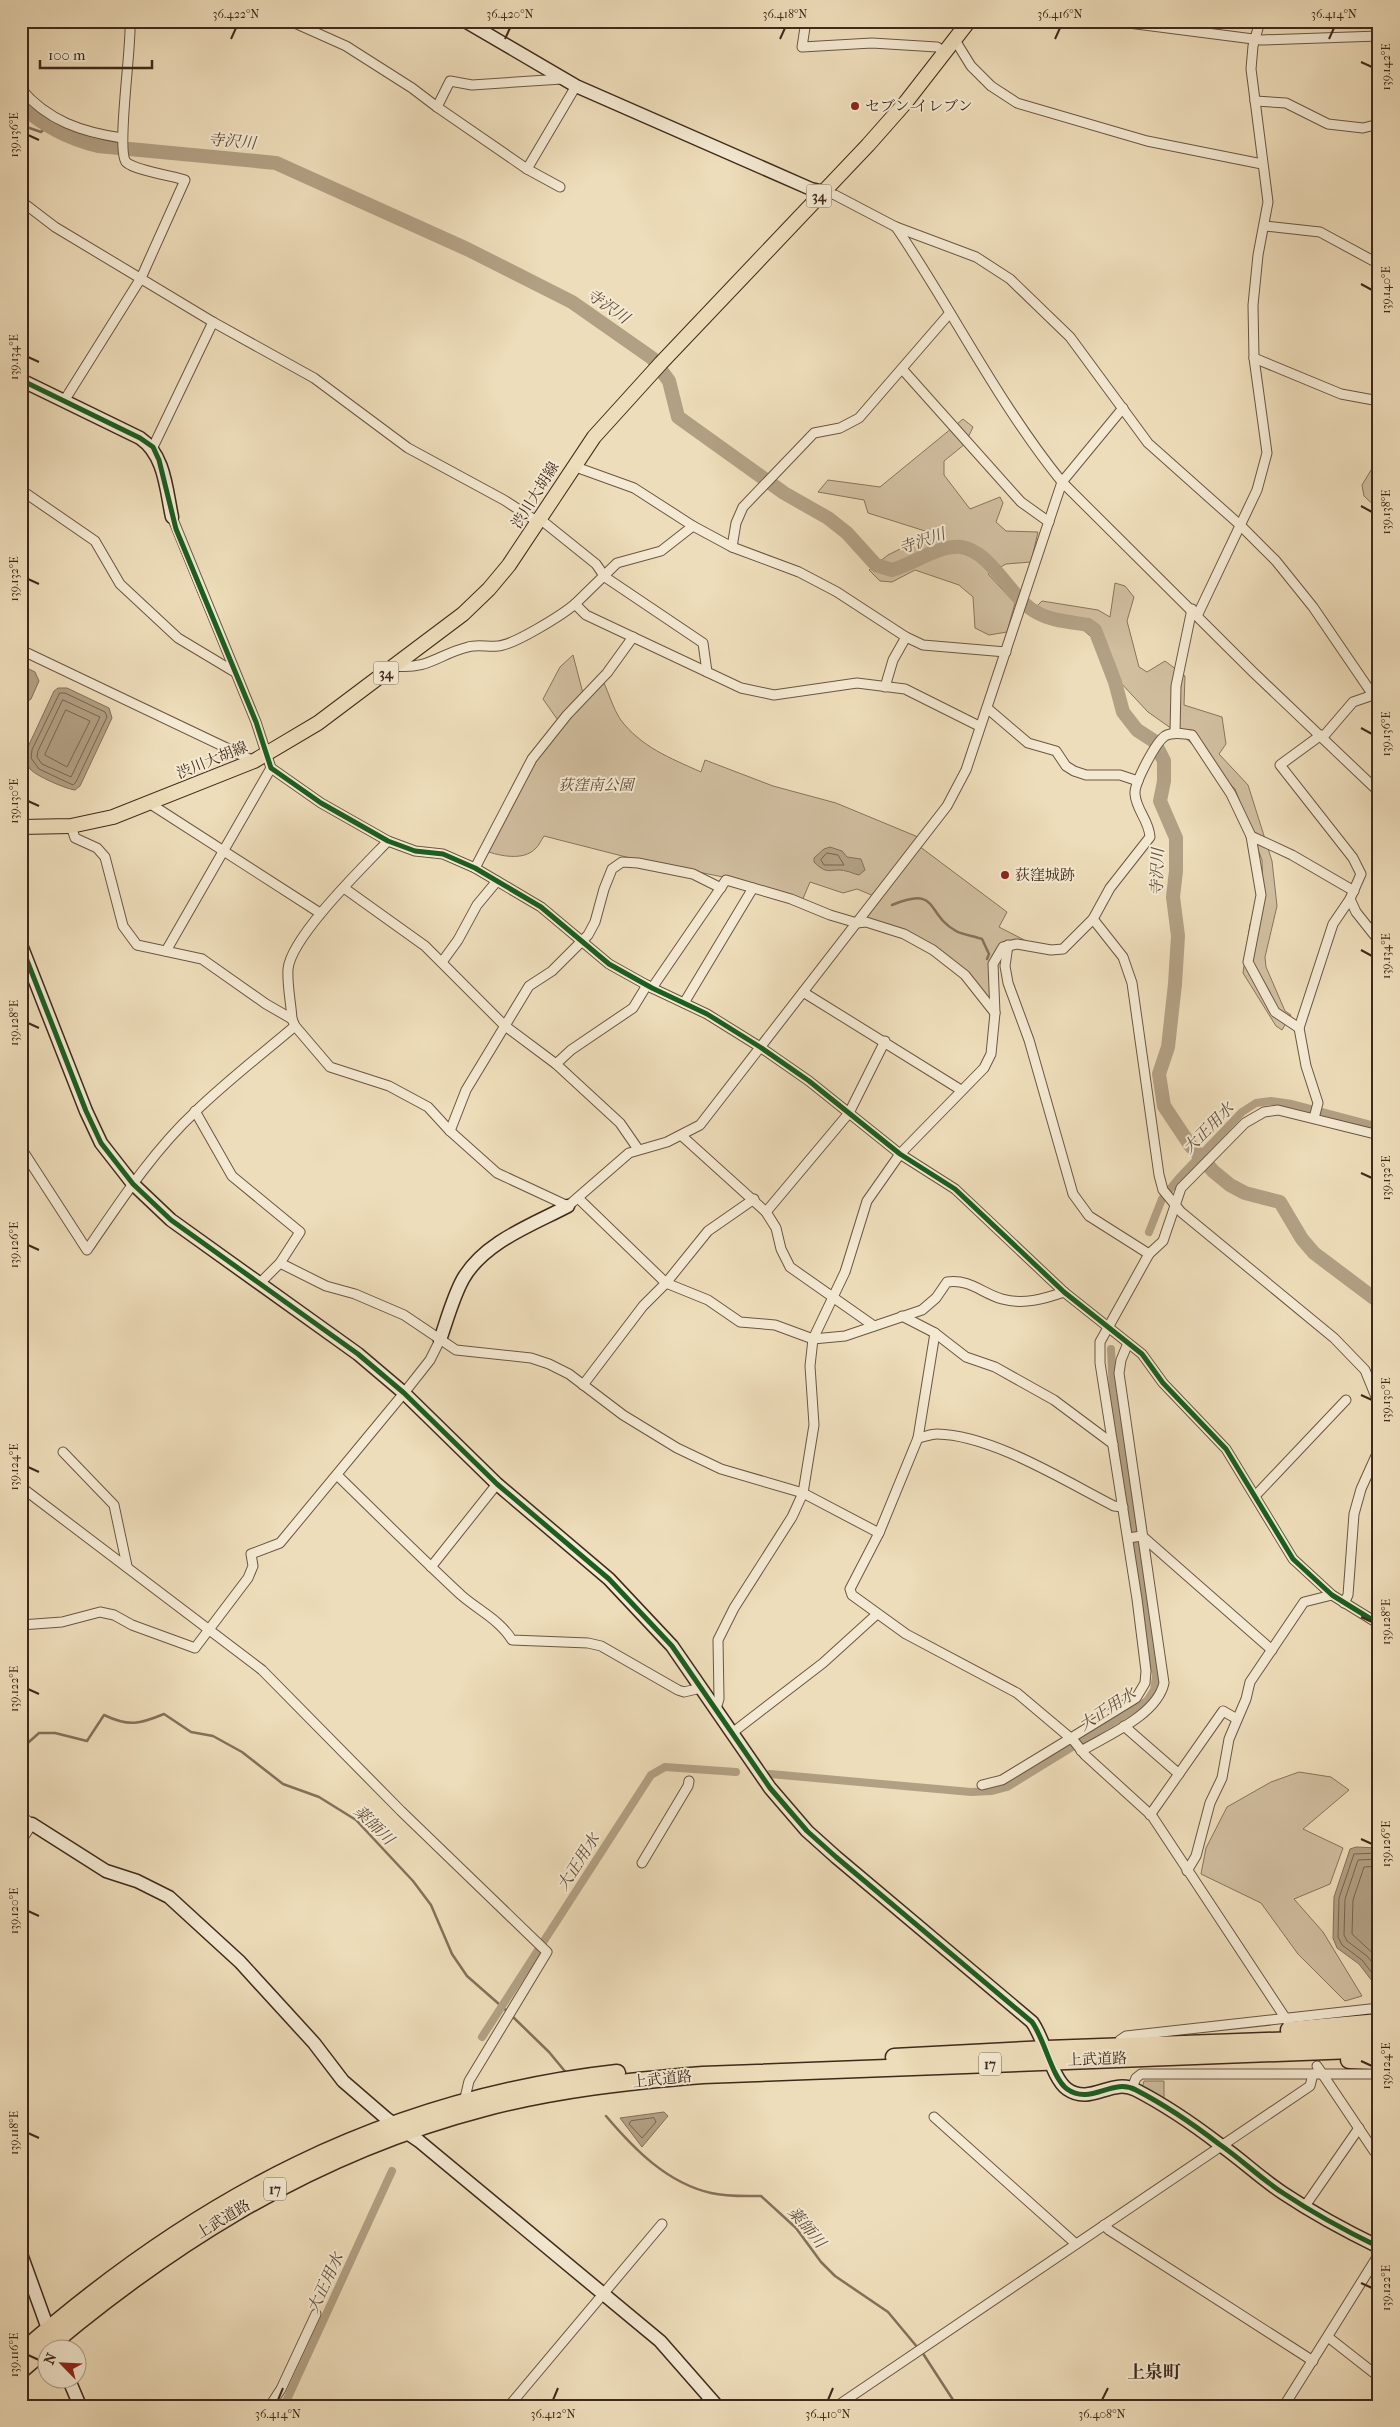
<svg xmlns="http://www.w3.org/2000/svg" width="1400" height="2427" viewBox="0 0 1400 2427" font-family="'IM FELL French Canon','Noto Serif JP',serif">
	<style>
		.green { fill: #d0be9f; stroke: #88745c }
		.water { fill: #b2a084; stroke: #84705a }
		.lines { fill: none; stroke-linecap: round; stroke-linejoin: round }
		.shore { stroke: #78644f; stroke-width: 1 }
		.stream { stroke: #84705a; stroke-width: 2.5 }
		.canal { stroke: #b2a084; stroke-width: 8 }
		.river { stroke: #b2a084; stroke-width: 14 }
		.street-casing { stroke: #6b5642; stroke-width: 11 }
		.secondary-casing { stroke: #3f291a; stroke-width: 15 }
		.primary-casing { stroke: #3f291a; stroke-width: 16 }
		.highway-casing { stroke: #3f291a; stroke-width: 19 }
		.street { stroke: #f4e9d2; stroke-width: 9 }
		.secondary { stroke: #f4e9d2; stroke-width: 12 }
		.primary { stroke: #eeddba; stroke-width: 14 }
		.highway { stroke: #eeddba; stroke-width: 16 }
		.cycleway-casing { stroke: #f4e9d2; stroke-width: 8 }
		.cycleway { stroke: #1b5e20; stroke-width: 5 }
		.ticks { fill: none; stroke: #3f291a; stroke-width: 2 }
		.poi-dot { fill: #8f2418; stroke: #f4e9d2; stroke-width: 2 }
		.labels { text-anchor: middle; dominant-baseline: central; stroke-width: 4; stroke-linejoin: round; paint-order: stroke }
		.shield { fill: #f4e9d2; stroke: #756351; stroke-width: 1 }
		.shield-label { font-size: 14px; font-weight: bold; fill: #3f291a }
		.poi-label { font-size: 15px; fill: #3f291a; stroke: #f4e9d2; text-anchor: start }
		.street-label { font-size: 15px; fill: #3f291a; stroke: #f4e9d2 }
		.park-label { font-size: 15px; font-style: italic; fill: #5c4735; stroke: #f4e9d2 }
		.water-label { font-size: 16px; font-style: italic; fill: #624d3a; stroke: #f4e9d2 }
		.quarter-label { font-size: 18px; font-weight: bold; fill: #3f291a; stroke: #f4e9d2 }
		.neatline { fill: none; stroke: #3f291a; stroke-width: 2 }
		.ticks-label { font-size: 12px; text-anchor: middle; fill: #3f291a }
	</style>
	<rect width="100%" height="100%" fill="#eeddba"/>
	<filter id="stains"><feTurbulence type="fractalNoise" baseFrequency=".004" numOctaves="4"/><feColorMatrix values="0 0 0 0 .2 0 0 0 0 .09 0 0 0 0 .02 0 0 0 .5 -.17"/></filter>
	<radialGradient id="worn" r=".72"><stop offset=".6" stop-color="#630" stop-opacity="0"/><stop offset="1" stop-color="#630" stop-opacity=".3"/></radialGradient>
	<g class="green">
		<path d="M963 419 973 427 965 444 944 461V475L970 509 1000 497 1003 503 996 522 1006 531 1038 532 1031 562 1006 564 988 574 1015 603 1007 632 989 635 975 628 973 597 959 585 915 570 892 582 880 581 869 570 888 555 920 539 925 531 868 513 864 500 818 492 828 480 880 487Z"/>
		<path d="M1379 457V510L1364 496 1362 485Z"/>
		<path d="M1115 583 1125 586 1134 597 1127 621 1139 667 1147 672 1165 661 1185 676 1184 705 1222 717 1226 744 1219 754 1248 785 1272 861 1277 906 1265 957 1266 967 1285 1011 1291 1015 1282 1030 1276 1026 1243 973 1250 924 1263 904 1262 860 1235 789 1189 741 1148 712 1119 681 1098 643 1081 628 1054 621 1036 607 1042 601 1098 610 1110 617Z"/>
		<path d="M573 655 585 701 604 683C609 694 613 708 620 719 641 747 670 758 701 772L705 760 773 786 836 803 918 837 915 843 1007 912 999 927 1032 944 1017 942 989 965 992 1003 933 946 865 920 881 899 857 889 843 893 810 882 802 901 723 877 634 859 544 836C541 840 539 846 535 849 523 861 500 856 486 851L534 763 562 726 543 699 560 667Z"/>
		<path d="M1299 1772 1331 1777 1349 1790 1303 1829 1343 1848 1330 1884 1294 1899 1323 1932 1362 1996 1345 2001 1298 1954 1261 1903 1201 1874 1206 1848 1227 1807 1271 1782Z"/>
		<path d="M1144 2081H1164V2100L1142 2088Z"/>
	</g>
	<g class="water">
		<path d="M21 665 35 672 39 681 31 699 21 706Z"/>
		<path d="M58 688H67L109 708 112 718 80 786 75 790C66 789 36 776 30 769 26 763 26 756 27 749L54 691Z"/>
		<path d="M830 847 842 851 847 857 861 859 865 870 859 875C854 874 851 872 846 871 831 867 829 877 814 862V858L824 849Z"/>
		<path d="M1356 1847 1379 1848V1990L1359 1964 1337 1948 1333 1938 1334 1897 1350 1849Z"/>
		<path d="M664 2112 668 2116 642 2147 620 2118Z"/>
	</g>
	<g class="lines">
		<g class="shore">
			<path d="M60 693H65L105 712 107 717 76 782 73 785 39 769 31 758 32 750Z"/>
			<path d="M63 700 100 717 71 777 42 764 37 757 38 751Z"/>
			<path d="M66 710 90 721 67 767 45 755Z"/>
			<path d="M827 853 838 855 844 865H824L821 860Z"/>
			<path d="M1379 1853 1354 1854 1339 1898 1338 1937 1342 1945 1362 1960 1379 1982"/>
			<path d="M1379 1859 1358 1860 1345 1899 1344 1935 1347 1941 1367 1956 1379 1971"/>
			<path d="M1379 1866 1364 1867 1353 1900 1352 1934 1379 1959"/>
			<path d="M654 2118 656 2122 642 2138 629 2124 631 2121Z"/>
		</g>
		<g class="stream">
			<path d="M21 125 41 132 47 126"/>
			<path d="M467 248 464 253 517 277"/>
			<path d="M892 905C940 885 925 914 956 931 963 935 974 936 982 939L989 954 987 959"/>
			<path d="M21 1749 39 1733H55L87 1741 104 1715C129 1727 140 1724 164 1714L191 1732 213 1736 242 1752 283 1784 319 1797 356 1820 413 1881 431 1905 452 1954 467 1976 508 2012"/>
			<path d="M512 2016 549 2052 568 2075"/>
			<path d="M606 2116C634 2149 667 2183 711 2193 728 2197 744 2196 761 2196L796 2228 821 2262 835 2276 888 2312 918 2348"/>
			<path d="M922 2352 957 2406"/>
		</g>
		<g class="canal">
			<path d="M1149 1232 1162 1199 1179 1178 1242 1112 1256 1103 1271 1101 1292 1104 1379 1127"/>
			<path d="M770 1774 971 1792 992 1791 1007 1787 1147 1701 1154 1690 1156 1676 1113 1393 1111 1349"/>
			<path d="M482 2037 651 1775 665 1767 736 1772"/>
			<path d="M284 2406 392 2171"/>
		</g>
		<path class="river" d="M21 106C44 126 68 139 98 146L276 163 467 249 572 302 652 358 669 381 678 417 784 493 828 518 847 533 876 565 892 570C913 564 939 545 961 547 991 551 1011 599 1036 612 1051 621 1072 622 1088 625L1095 630 1115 682 1123 712 1137 730 1154 741 1164 761V781L1160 801 1176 838V871L1173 897 1178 936 1175 984 1168 1047 1159 1074 1164 1106 1190 1145 1213 1171 1230 1185 1245 1193 1280 1202 1302 1239 1314 1253 1379 1302"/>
		<defs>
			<g id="street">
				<path d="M290 21 346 46 412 88 437 107 527 169 560 187"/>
				<path d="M806 21 802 47 872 43 937 47 945 52"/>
				<path d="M1113 21 1261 40 1379 36"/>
				<path d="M954 41 958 45 971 66 991 86 1017 103 1147 141 1262 164"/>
				<path d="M21 89C48 121 82 132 122 138"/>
				<path d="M1255 101 1286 103 1328 124 1363 128 1379 124"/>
				<path d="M437 107 450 81 472 85 562 79"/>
				<path d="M527 169 576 86"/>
				<path d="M824 192 835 195 896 227 976 257 1010 279 1070 337 1148 443 1240 525 1276 561 1313 607 1373 695"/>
				<path d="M21 201 55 227 213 322 314 378 408 448 504 500 538 522"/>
				<path d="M1265 226 1320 232 1379 264"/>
				<path d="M896 227C953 311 998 403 1062 482L1253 672 1379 792"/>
				<path d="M1254 358 1341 394 1379 401"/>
				<path d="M903 370 1021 502 1049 522"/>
				<path d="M64 401 141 278 185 180C172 176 134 170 126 162 116 150 132 46 130 21"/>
				<path d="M153 447 213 322"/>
				<path d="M573 466 634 488 693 526 732 547 799 572 837 592 906 637 923 645 1006 652"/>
				<path d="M21 490 95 541 120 584 178 638 233 671"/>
				<path d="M172 517 256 722 271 768 321 803 388 841 415 851 443 854 475 868 541 907 609 964 652 988 707 1014 760 1047 809 1081 900 1154 955 1189 1064 1292 1142 1354 1163 1383 1226 1449 1293 1559 1332 1595 1379 1624"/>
				<path d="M540 519 596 564 605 577 703 643 707 672"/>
				<path d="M732 547 736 523 743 507 814 433 840 428 859 418 949 314"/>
				<path d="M575 604 617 563 661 551 693 526"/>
				<path d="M1198 614 1257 490 1267 453 1254 358 1253 305 1258 255 1268 202 1251 69 1253 46 1260 21"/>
				<path d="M21 650 254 761"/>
				<path d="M395 666C428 670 439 654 468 647 477 644 488 647 498 646 514 645 562 615 575 604L586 615 741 688 774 695 857 683 905 689 979 726"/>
				<path d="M885 687 893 660 906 637"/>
				<path d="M987 708 1028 743 1056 751 1066 766 1074 771 1086 775H1120L1138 781"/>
				<path d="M1175 733 1176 686 1192 609"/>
				<path d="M1323 737 1353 702 1379 693"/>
				<path d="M149 803 320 913"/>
				<path d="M71 826 75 838 97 848 105 857 123 926 137 945 202 959 266 1004 292 1019"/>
				<path d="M1251 836 1292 855 1354 891"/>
				<path d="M388 841C364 866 291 937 288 969 287 985 291 1003 292 1019L295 1026 330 1067 389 1086 428 1107 450 1131 497 1173 568 1206 629 1153 667 1142 700 1125 947 806 966 770 1062 482 1123 408"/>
				<path d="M475 868 532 759 567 715 607 673 633 637"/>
				<path d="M344 888 425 946 505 1026 556 1064 620 1123 638 1149"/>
				<path d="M1350 899 1356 912 1379 941"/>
				<path d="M1093 919 1123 957 1132 983 1159 1175 1163 1190 1181 1212 1334 1338 1365 1370 1376 1397 1379 1412"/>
				<path d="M1008 945 1005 966 1008 983 1029 1040 1073 1194 1089 1216 1149 1254"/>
				<path d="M166 951 271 768"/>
				<path d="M442 962 458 940 477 905 497 881"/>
				<path d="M652 988 726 880 791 899 830 915 857 923 866 922 904 934 933 950 965 975 995 1013"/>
				<path d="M803 992 961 1090"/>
				<path d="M684 1003 753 888"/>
				<path d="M556 1064 571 1050 633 1008 647 985"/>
				<path d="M195 1111 232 1176 300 1232 280 1263 260 1283"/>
				<path d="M1314 1118 1318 1103 1306 1066 1299 1028 1333 924 1350 899 1361 874 1353 858 1280 765 1321 735"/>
				<path d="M450 1131 466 1090 529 986 552 971 588 935 595 922 604 889 612 869 622 862 638 863 693 874 721 888"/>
				<path d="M682 1136 766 1212 849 1113 885 1041"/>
				<path d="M21 1148 87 1250C120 1202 153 1151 196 1111 227 1081 262 1054 295 1026"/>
				<path d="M578 1198 666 1283 708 1300 740 1322 775 1325 813 1339 845 1336 922 1310 936 1298 947 1282C971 1279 981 1293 1002 1299 1023 1305 1044 1299 1064 1292"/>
				<path d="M766 1212 776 1228 781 1249 790 1267 874 1326"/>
				<path d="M280 1263 326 1286 355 1294 404 1315 456 1350 531 1358 549 1364 569 1374 623 1415 677 1448 721 1469 803 1493 879 1533"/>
				<path d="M902 1316 935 1333 966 1357 995 1367 1054 1400 1113 1444"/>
				<path d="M935 1333 918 1438 879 1533 850 1589 852 1595 906 1634 1017 1693 1074 1741 1085 1755 1152 1816 1290 2025"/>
				<path d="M583 1385 643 1306 666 1283 708 1231 754 1199"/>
				<path d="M918 1438C924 1437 931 1434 937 1434 992 1435 1065 1481 1114 1506L1123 1507"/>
				<path d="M63 1452 114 1505 127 1566"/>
				<path d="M337 1475C378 1515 419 1556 461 1595 478 1610 500 1620 512 1640L588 1643 601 1646 678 1690 684 1692 701 1688"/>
				<path d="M21 1487 262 1670 401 1811 547 1952 469 2081 464 2102"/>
				<path d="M1256 1495 1346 1400"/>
				<path d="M1128 1538 1142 1536 1272 1650"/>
				<path d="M431 1567 497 1484"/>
				<path d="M1344 1603 1348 1595 1354 1514 1361 1489 1379 1449"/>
				<path d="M21 1625 62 1622 100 1612 114 1615 132 1625 195 1648 248 1578 253 1566 251 1554 280 1543 404 1393 430 1360 440 1340"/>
				<path d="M716 1709 719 1699 718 1640 734 1608 792 1517 803 1493 814 1425 810 1366 813 1339 845 1272 867 1201 900 1154 984 1068 991 1054 995 1013 993 964 1003 947 1017 944 1051 950 1063 949 1093 919 1110 888 1150 837C1149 820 1136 810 1135 794 1134 783 1156 742 1165 736 1173 731 1184 734 1192 735L1231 794 1251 836 1261 895 1248 962 1275 1012 1299 1028"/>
				<path d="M1124 1726 1179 1774"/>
				<path d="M732 1733 823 1663 877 1614"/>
				<path d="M1081 1751C1108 1735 1157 1715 1164 1683L1119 1373 1121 1360 1128 1343"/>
				<path d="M982 1785 1002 1780 1071 1738 1136 1698 1145 1683 1146 1671 1137 1599 1100 1363V1342L1149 1254 1163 1241 1181 1188 1245 1123 1264 1112 1278 1110 1379 1135"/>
				<path d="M1150 1815 1223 1711 1237 1719"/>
				<path d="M21 1816 32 1824 21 1841"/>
				<path d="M642 1863 688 1786 689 1781"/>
				<path d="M1187 1871 1196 1856 1210 1803 1222 1778 1229 1739 1246 1699 1250 1682 1304 1602 1332 1595"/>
				<path d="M1119 2046 1120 2040 1126 2036 1379 2008"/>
				<path d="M1317 2066 1374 2151 1379 2153"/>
				<path d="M1132 2088 1136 2078 1141 2074H1379"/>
				<path d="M934 2117 1076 2244"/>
				<path d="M1305 2206 1359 2128"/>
				<path d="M1104 2225 1109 2230 1313 2361"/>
				<path d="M1328 2337 1379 2377"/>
				<path d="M270 2406 281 2389 316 2314"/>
				<path d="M509 2406 662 2224"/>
				<path d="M837 2406 1310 2086 1313 2074"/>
				<path d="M1284 2406 1379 2254"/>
			</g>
			<g id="secondary">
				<path d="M465 21 576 86 811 189 824 192"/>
				<path d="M21 380 140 438C165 455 166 489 172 517"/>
				<path d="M21 945 86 1111 101 1143 133 1184 171 1220 358 1354 404 1393 497 1484 609 1579 672 1646 770 1788 807 1831 836 1857 1032 2022C1045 2040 1052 2078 1067 2089 1091 2106 1112 2077 1136 2090 1165 2105 1193 2124 1219 2144 1241 2159 1260 2178 1283 2193 1313 2213 1346 2231 1379 2247"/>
				<path d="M440 1340C447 1320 453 1297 463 1279 484 1242 532 1225 568 1206"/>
				<path d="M32 1824 106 1871 137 1881 169 1897 240 1962 314 2043 343 2081 387 2119 419 2141 660 2341 717 2406"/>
				<path d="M21 2254 51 2337"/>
				<path d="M69 2380 80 2406"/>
			</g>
			<path id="primary" d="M21 827 71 826 113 817 254 761 318 723 463 614 489 589 509 565 594 437 661 363 868 145 906 102 969 21"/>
			<g id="highway">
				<path d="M1289 2030 1379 2022"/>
				<path d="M894 2057 1047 2049 1379 2037"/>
				<path d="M1349 2060 1379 2061"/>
				<path d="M21 2353C196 2199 384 2099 617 2073"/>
				<path d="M21 2370C158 2250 307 2154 484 2108 556 2089 630 2081 703 2075L1379 2049"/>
			</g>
		</defs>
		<use href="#street" class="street-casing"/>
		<use href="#secondary" class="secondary-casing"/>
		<use href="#primary" class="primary-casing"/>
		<use href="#highway" class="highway-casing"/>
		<use href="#street" class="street"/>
		<use href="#secondary" class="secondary"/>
		<use href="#primary" class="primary"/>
		<use href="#highway" class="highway"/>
		<defs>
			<g id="cycleway">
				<path d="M21 380 140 438 153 447 159 460 176 529 256 722 271 768 321 803 388 841 415 851 443 854 475 868 541 907 609 964 652 988 707 1014 760 1047 809 1081 900 1154 955 1189 1064 1292 1142 1354 1163 1383 1226 1449 1293 1559 1332 1595 1379 1624"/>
				<path d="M21 945 86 1111 101 1143 133 1184 171 1220 358 1354 404 1393 497 1484 609 1579 672 1646 770 1788 807 1831 836 1857 1032 2022C1045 2040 1052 2078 1067 2089 1091 2106 1112 2077 1136 2090 1165 2105 1193 2124 1219 2144 1241 2159 1260 2178 1283 2193 1313 2213 1346 2231 1379 2247"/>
			</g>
		</defs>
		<use href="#cycleway" class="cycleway-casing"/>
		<use href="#cycleway" class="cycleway"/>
	</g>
	<path class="ticks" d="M231 39 236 28M505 39 510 28M780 39 785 28M1055 39 1060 28M1329 39 1334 28M1361 62 1372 67M28 135 39 140M1361 284 1372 290M28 357 39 362M1361 506 1372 512M28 579 39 584M1361 728 1372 734M28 801 39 806M1361 950 1372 956M28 1023 39 1028M1361 1173 1372 1178M28 1245 39 1250M1361 1395 1372 1400M28 1467 39 1472M1361 1617 1372 1622M28 1689 39 1694M1361 1839 1372 1844M28 1911 39 1916M1361 2061 1372 2066M28 2133 39 2138M1361 2283 1372 2288M28 2355 39 2360M278 2400 283 2388M553 2400 558 2388M828 2400 833 2388M1102 2400 1108 2388"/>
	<g class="poi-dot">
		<circle cx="855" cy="106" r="5"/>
		<circle cx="1005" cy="875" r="5"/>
	</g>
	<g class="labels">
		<g class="shield">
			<rect x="806.5" y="184.5" width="25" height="23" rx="4"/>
			<rect x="373.5" y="661.5" width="25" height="23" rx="4"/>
			<rect x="979" y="2052.5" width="22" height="23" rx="4"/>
			<rect x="264" y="2177.5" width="22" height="23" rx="4"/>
		</g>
		<g class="shield-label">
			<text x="819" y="196">34</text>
			<text x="386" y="673">34</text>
			<text x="990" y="2064">17</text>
			<text x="275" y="2189">17</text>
		</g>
		<g class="poi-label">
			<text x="865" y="106">セブン-イレブン</text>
			<text x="1015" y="875">荻窪城跡</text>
		</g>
		<g class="street-label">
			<text transform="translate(535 495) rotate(-58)">渋川大胡線</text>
			<text transform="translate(212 760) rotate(-22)">渋川大胡線</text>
			<text transform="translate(1097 2059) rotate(-2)">上武道路</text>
			<text transform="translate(662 2079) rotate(-6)">上武道路</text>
			<text transform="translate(223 2219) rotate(-31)">上武道路</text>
		</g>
		<g class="park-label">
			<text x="596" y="785">荻窪南公園</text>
		</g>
		<g class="water-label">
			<text transform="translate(232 141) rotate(5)">寺沢川</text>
			<text transform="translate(608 306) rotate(35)">寺沢川</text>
			<text transform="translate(922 541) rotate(-19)">寺沢川</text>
			<text transform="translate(1157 872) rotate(-88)">寺沢川</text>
			<text transform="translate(1208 1128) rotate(-45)">大正用水</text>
			<text transform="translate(1107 1709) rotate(-33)">大正用水</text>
			<text transform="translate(374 1825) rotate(44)">薬師川</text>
			<text transform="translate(578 1862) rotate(-57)">大正用水</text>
			<text transform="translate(807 2227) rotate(50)">薬師川</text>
			<text transform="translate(325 2283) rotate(-65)">大正用水</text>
		</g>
		<g class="quarter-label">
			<text x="1154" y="2372">上泉町</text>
		</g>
	</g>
	<rect width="1400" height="2427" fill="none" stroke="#eeddba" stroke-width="55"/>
	<g transform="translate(62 2364) rotate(294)"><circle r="24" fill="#f4e9d2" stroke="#ac9c88"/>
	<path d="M0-4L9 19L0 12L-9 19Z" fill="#8f2418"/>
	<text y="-8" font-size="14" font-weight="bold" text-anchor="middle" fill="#3f291a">N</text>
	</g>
	<path d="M40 60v8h112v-8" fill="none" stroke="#3f291a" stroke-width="2.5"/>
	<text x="48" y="60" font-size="15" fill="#3f291a" stroke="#f4e9d2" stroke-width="4" paint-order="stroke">100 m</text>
	<rect x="28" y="28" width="1344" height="2372" class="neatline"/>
	<g class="ticks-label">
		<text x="236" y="18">36.422°N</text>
		<text x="510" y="18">36.420°N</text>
		<text x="785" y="18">36.418°N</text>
		<text x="1060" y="18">36.416°N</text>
		<text x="1334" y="18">36.414°N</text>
		<text transform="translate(1386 67) rotate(-90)" y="4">139.142°E</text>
		<text transform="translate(14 135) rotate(-90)" y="4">139.136°E</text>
		<text transform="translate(1386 290) rotate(-90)" y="4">139.140°E</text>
		<text transform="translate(14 357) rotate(-90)" y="4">139.134°E</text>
		<text transform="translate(1386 512) rotate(-90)" y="4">139.138°E</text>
		<text transform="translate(14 579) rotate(-90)" y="4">139.132°E</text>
		<text transform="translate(1386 734) rotate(-90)" y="4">139.136°E</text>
		<text transform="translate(14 801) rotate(-90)" y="4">139.130°E</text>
		<text transform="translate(1386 956) rotate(-90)" y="4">139.134°E</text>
		<text transform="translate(14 1023) rotate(-90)" y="4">139.128°E</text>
		<text transform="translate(1386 1178) rotate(-90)" y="4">139.132°E</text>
		<text transform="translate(14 1245) rotate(-90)" y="4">139.126°E</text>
		<text transform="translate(1386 1400) rotate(-90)" y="4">139.130°E</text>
		<text transform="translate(14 1467) rotate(-90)" y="4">139.124°E</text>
		<text transform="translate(1386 1622) rotate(-90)" y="4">139.128°E</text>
		<text transform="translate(14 1689) rotate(-90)" y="4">139.122°E</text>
		<text transform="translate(1386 1844) rotate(-90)" y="4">139.126°E</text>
		<text transform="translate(14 1911) rotate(-90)" y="4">139.120°E</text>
		<text transform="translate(1386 2066) rotate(-90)" y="4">139.124°E</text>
		<text transform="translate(14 2133) rotate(-90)" y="4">139.118°E</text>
		<text transform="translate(1386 2288) rotate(-90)" y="4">139.122°E</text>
		<text transform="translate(14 2355) rotate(-90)" y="4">139.116°E</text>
		<text x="278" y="2418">36.414°N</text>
		<text x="553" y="2418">36.412°N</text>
		<text x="828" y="2418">36.410°N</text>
		<text x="1102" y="2418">36.408°N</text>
	</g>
	<rect width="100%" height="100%" filter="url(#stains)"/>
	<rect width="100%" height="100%" fill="url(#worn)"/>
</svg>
